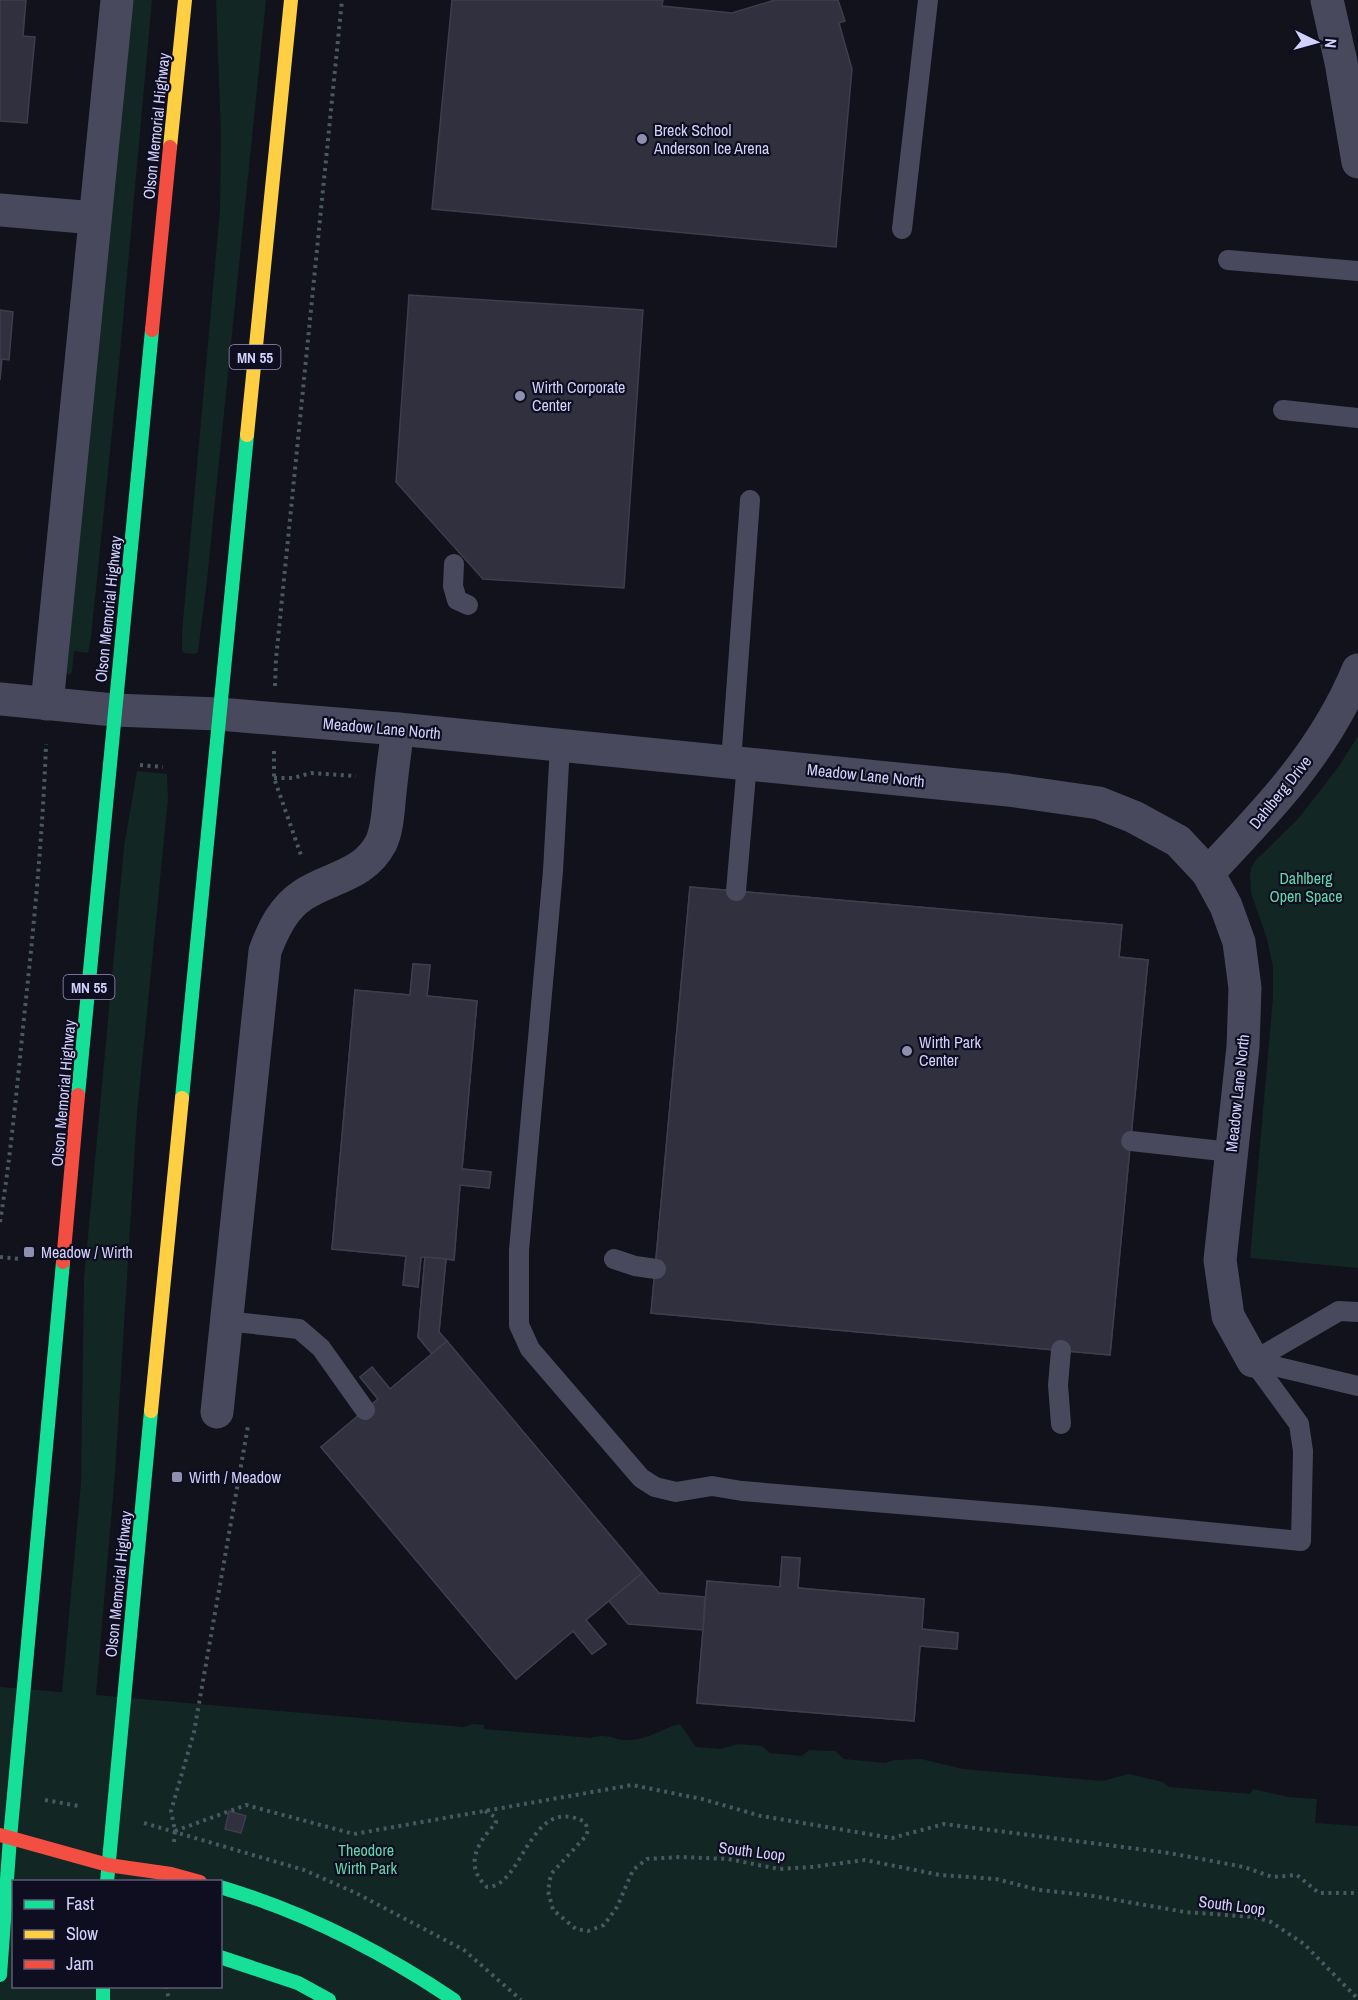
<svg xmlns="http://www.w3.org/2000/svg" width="1358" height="2000" viewBox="0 0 1358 2000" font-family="'Archivo Narrow',sans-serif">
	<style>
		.green { fill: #122624; fill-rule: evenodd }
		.building { fill: #30303e; stroke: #3e3d4f; stroke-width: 1.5 }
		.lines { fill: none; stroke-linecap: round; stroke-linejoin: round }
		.path { stroke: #495861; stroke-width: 4; stroke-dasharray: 3 4.5; stroke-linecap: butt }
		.lane { stroke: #48495c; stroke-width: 20 }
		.street { stroke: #48495c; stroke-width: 33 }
		.fast { stroke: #16e098; stroke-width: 14 }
		.slow { stroke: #ffcf43; stroke-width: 14 }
		.jam { stroke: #f24e42; stroke-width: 14 }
		.poi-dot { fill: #8e8eae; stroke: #0f0e20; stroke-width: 2 }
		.labels { text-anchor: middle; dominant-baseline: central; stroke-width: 4.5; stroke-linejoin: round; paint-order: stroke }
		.shield { fill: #0f0e20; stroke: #9796ba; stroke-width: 1.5 }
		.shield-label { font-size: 15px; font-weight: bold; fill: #d1d1fc }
		.street-label { font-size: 16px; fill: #d1d1fc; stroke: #0f0e20 }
		.poi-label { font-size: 16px; fill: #d1d1fc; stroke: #0f0e20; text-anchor: start }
		.park-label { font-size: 16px; fill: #63d6aa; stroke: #0f0e20 }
	</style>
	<rect width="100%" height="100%" fill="#12121c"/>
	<g class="green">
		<path d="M131 0H152L119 364 91 637 88 653 74 651 72 671 70 675 67 673 66 665Z"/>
		<path d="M216 0H266L207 580 198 652 195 654 184 653 182 650V632L220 210 221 135Z"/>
		<path d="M1358 736V1268L1250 1258 1273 998V967L1267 939 1251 893 1250 876 1251 868 1255 861 1299 818 1339 766Z"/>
		<path d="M137 771 167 774 168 799 137 1114 115 1473 96 1695 464 1727 473 1724 484 1725V1729L591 1738C610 1732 613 1741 629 1740 648 1740 662 1728 680 1724L696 1747 721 1749 738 1744 762 1746 770 1753 802 1756 809 1750 835 1751 844 1759 885 1763 895 1760 921 1759 963 1769 1102 1781 1129 1774 1163 1782 1169 1787 1250 1794 1253 1789 1288 1797 1317 1799 1315 1823 1358 1826V2000H0V1687L62 1692 81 1484 84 1279 124 847ZM14 1882H220V1986H14Z"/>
	</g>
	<g class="building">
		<path d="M0 0H26L23 36 35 37 27 123 0 121Z"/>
		<path d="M452 0H663L662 6 732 13 775 0H838L845 21 839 23 852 69 836 247 432 209Z"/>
		<path d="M409 295 643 310 624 588 483 579 396 482Z"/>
		<path d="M0 310 13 312 9 360 2 359 0 380Z"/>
		<path d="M690 887 1122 925 1119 957 1148 960 1110 1355 651 1313Z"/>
		<path d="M690 887 1122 925 1119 957 1148 960 1110 1355 651 1313Z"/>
		<path d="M413 964 430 965 427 996 477 1001 462 1169 491 1172 489 1188 460 1185 454 1260 446 1259 439 1332 642 1573 586 1620 606 1644 592 1654 573 1631 516 1679 321 1447 378 1399 360 1377 372 1367 390 1389 432 1354 418 1337 425 1257H421L418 1287 403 1285 406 1256 332 1249 355 990 410 995Z"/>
		<path d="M413 964 430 965 427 996 477 1001 462 1169 491 1172 489 1188 460 1185 454 1260 421 1257 418 1287 403 1285 406 1256 332 1249 355 990 410 995Z"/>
		<path d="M425 1257 446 1259 439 1332 447 1341 432 1354 418 1337Z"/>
		<path d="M447 1341 642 1573 586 1620 606 1644 592 1654 573 1631 516 1679 321 1447 378 1399 360 1377 372 1367 390 1389Z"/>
		<path d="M782 1557 800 1558 798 1588 924 1599 922 1629 958 1633 957 1649 920 1646 914 1721 697 1703 707 1581 780 1587Z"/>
		<path d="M782 1557 800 1558 798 1588 924 1599 922 1629 958 1633 957 1649 920 1646 914 1721 697 1703 707 1581 780 1587Z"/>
		<path d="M642 1573 659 1593 705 1597 703 1630 628 1624 609 1601Z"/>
		<path d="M229 1811 246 1816 241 1833 225 1829Z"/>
	</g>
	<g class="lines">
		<g class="path">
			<path d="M275 686 276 659 342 0"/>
			<path d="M274 751V778L302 858"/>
			<path d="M140 765 163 767"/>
			<path d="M274 778H293L311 773 356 776"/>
			<path d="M0 1222C12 1148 18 1074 26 999 35 914 43 829 46 744"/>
			<path d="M0 1257 21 1259"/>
			<path d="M45 1800 79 1806"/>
			<path d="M485 1811 495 1817 496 1823C478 1842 463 1865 487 1887 524 1887 529 1793 585 1822L588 1830 586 1836 551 1874 548 1891 553 1910 576 1929 588 1931 604 1925 617 1907 633 1870 647 1859 679 1857 728 1859 779 1869 812 1867 865 1860 940 1875 996 1879 1039 1890 1087 1895 1185 1912 1254 1917 1271 1922 1304 1944 1358 1999"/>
			<path d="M144 1823 304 1870 356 1893 464 1950 521 2000"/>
			<path d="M175 1831 246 1805 354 1834 632 1785 702 1799 761 1816 892 1838 944 1824 1169 1853 1244 1867 1272 1877 1297 1875 1319 1893H1358"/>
			<path d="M174 1842 175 1831 171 1811 194 1732 248 1426"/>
			<path d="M166 1986 169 2000"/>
		</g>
		<g class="lane">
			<path d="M902 229 928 0"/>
			<path d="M1228 260 1358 271"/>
			<path d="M1283 410 1358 418"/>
			<path d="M454 564 453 586 457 600 468 605"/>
			<path d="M560 745 553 871 519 1250V1325L530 1349 641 1478 655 1487 676 1492 712 1486 742 1491 1053 1517 1301 1541 1303 1451 1299 1424 1253 1361"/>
			<path d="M731 762 750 500"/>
			<path d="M736 891 747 763"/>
			<path d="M1131 1141 1231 1152"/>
			<path d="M614 1259 635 1266 656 1269"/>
			<path d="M226 1321 299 1329 321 1348 365 1410"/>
			<path d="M1061 1350 1058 1385 1061 1424"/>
			<path d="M1253 1361 1339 1311 1358 1312"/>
			<path d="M1253 1361 1358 1386"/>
		</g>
		<g class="street">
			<path d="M1327 0 1341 62 1358 162"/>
			<path d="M0 210 95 218"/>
			<path d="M0 699 114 710 219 714 398 729 1008 790 1099 803 1134 817 1178 841 1208 873 1226 906 1239 942 1245 988 1243 1047 1220 1260 1228 1316 1253 1361"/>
			<path d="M47 704 117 0"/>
			<path d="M1208 873C1268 810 1324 752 1358 670"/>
			<path d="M217 1412 265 951C273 930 283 908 303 895 330 877 364 876 381 843 388 828 388 809 390 793 392 772 395 751 398 729"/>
		</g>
		<g class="fast">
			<path d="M78 1095 152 330"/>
			<path d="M182 1098 247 435"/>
			<path d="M107 1882 151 1411"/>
			<path d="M220 1887C305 1912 381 1951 454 2000"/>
			<path d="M220 1957 298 1983 329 2000"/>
			<path d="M0 1975 10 1838 63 1262"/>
			<path d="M103 1986V2000"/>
		</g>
		<g class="slow">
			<path d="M170 147 185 0"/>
			<path d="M247 435 291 0"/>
			<path d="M151 1411 182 1098"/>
		</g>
		<g class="jam">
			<path d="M152 330 170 147"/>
			<path d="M63 1262 78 1095"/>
			<path d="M0 1835 108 1865 171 1874 200 1882"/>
		</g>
	</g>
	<g class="poi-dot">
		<circle cx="642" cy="139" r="6"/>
		<circle cx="520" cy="396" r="6"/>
		<circle cx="907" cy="1051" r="6"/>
		<rect x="23" y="1246" width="12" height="12" rx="3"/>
		<rect x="171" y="1471" width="12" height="12" rx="3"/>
	</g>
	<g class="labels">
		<g class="shield">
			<rect x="229.5" y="345" width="51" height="24" rx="4.5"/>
			<rect x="63.5" y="975" width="51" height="24" rx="4.5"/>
		</g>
		<g class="shield-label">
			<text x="255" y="357">MN 55</text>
			<text x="89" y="987">MN 55</text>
		</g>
		<g class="street-label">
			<text transform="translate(156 126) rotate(-84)">Olson Memorial Highway</text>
			<text transform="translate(108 609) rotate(-84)">Olson Memorial Highway</text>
			<text transform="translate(382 728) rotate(5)">Meadow Lane North</text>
			<text transform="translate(866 775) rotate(6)">Meadow Lane North</text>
			<text transform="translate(1280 792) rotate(-51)">Dahlberg Drive</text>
			<text transform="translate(63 1093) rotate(-85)">Olson Memorial Highway</text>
			<text transform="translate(1237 1093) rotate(-84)">Meadow Lane North</text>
			<text transform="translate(118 1584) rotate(-84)">Olson Memorial Highway</text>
			<text transform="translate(752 1851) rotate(7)">South Loop</text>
			<text transform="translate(1232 1905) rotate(7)">South Loop</text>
		</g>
		<g class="poi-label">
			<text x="654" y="130">Breck School<tspan x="654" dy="18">Anderson Ice Arena</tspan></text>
			<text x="532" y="387">Wirth Corporate<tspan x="532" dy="18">Center</tspan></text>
			<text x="919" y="1042">Wirth Park<tspan x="919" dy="18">Center</tspan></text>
			<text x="41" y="1252">Meadow / Wirth</text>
			<text x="189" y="1477">Wirth / Meadow</text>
		</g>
		<g class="park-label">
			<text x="1306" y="878">Dahlberg<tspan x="1306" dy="18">Open Space</tspan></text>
			<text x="366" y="1850">Theodore<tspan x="366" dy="18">Wirth Park</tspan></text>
		</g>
	</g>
	<rect x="12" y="1880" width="210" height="108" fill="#0f0e20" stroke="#5d5c78" stroke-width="1.5"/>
	<rect x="24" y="1900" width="30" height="9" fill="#16e098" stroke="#5d5c78" stroke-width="1.5"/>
	<text x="66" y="1910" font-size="18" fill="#d1d1fc">Fast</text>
	<rect x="24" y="1930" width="30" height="9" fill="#ffcf43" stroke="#5d5c78" stroke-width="1.5"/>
	<text x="66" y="1940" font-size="18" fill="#d1d1fc">Slow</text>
	<rect x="24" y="1960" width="30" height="9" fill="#f24e42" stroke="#5d5c78" stroke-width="1.5"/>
	<text x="66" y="1970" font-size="18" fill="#d1d1fc">Jam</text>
	<g transform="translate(1316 42) rotate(95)" stroke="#0f0e20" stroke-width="4.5" paint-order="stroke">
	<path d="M0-4.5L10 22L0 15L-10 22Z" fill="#d1d1fc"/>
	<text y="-9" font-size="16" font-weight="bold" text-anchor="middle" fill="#d1d1fc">N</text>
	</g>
</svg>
